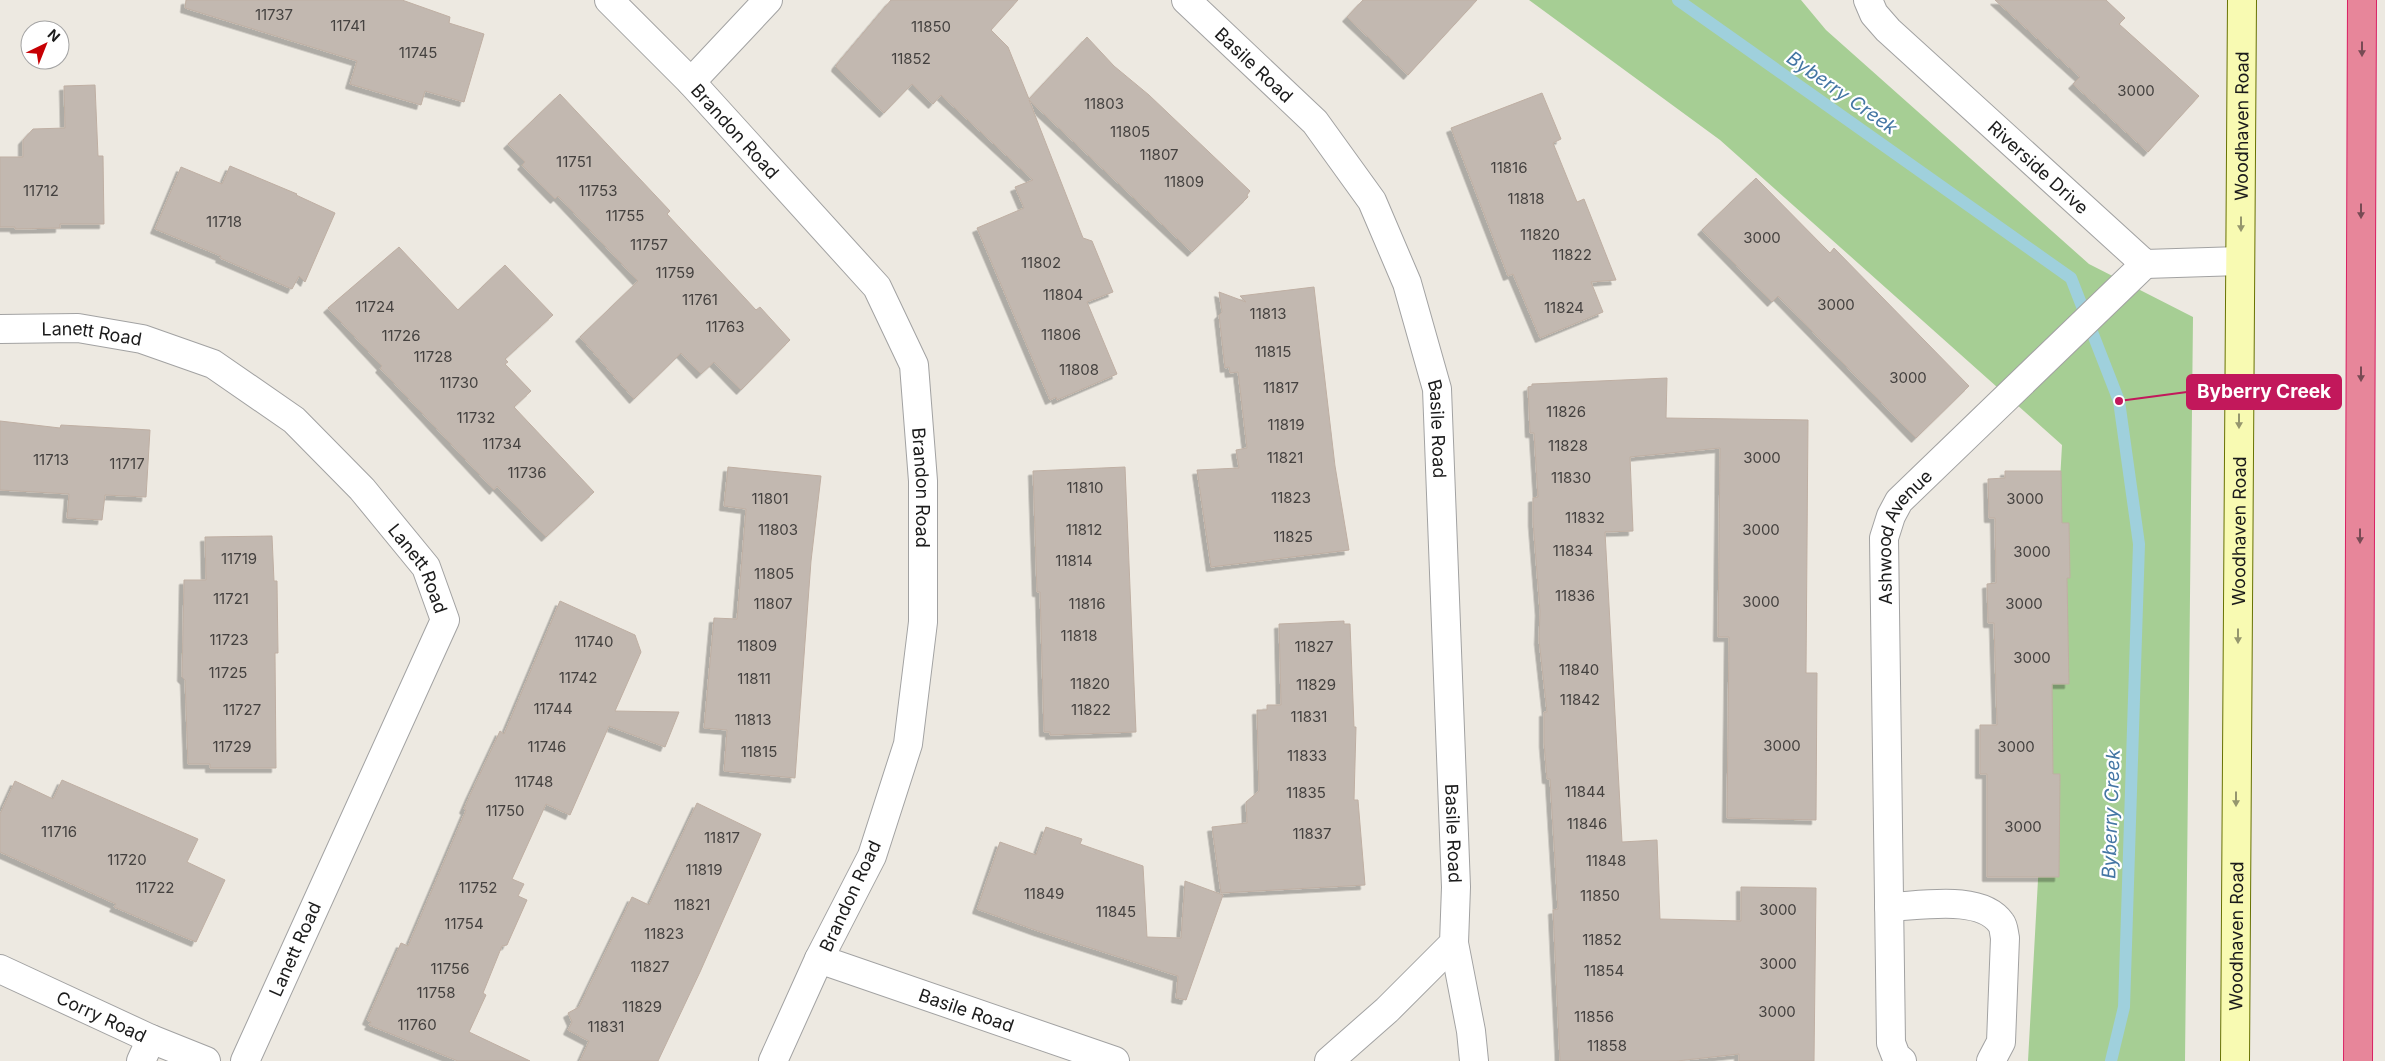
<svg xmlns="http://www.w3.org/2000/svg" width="2385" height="1061" viewBox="0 0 2385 1061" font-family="Inter,sans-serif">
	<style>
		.forest { fill: #a6ce94 }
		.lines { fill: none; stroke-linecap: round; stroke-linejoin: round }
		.stream { stroke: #9fd0dc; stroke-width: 12 }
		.building { fill: #c2b8b0; stroke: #bfafa3; filter: url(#shadow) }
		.minor-casing { stroke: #a2a2a2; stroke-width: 30 }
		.secondary-casing { stroke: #687203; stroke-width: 30 }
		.motorway-casing { stroke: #d92063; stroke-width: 30 }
		.minor { stroke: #fff; stroke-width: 28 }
		.secondary { stroke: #f8fab2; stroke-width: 28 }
		.motorway { stroke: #e7869a; stroke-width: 28 }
		.oneway { fill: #774b54 }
		.oneway2 { fill: #95966e }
		.labels { text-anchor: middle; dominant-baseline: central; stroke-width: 4.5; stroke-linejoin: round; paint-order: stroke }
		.number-label { font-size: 15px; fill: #454240 }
		.street-label { font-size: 18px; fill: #1b1b1b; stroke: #fff }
		.water-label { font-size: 19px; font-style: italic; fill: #4476a4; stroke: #fff }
		.leader { fill: none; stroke: #c2185b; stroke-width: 2 }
		.callout-dot { fill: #c2185b; stroke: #fff; stroke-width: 2 }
		.callout { fill: #c2185b; stroke: #c2185b; stroke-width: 2 }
		.callout-label { font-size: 19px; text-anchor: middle; font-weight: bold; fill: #fff }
	</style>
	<defs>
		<filter id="shadow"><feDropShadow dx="-4.5" dy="4.5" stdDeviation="0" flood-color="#0004"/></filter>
	</defs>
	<rect width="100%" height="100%" fill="#ede9e1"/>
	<path class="forest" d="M1529 0H1801L1826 30 2089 264 2193 317 2185 1061H2028L2062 445 1720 140Z"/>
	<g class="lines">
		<path class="stream" d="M1678 0 2071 278 2119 401 2139 544 2124 1007 2111 1061"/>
	</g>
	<g class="building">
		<path d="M186 0H402L450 17 449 23 484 34 464 102 425 91 421 105 350 84 357 61 185 8Z"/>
		<path d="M891 0H1018L991 30 1008 47 1029 99 1087 37 1114 66 1149 95 1250 191 1247 195 1248 197 1192 252 1029 100 1083 238 1092 241 1113 292 1087 302 1117 374 1057 400 1056 397 1050 400 977 228 1024 208 1015 187 1033 180 941 95 933 104 912 84 884 113 836 67 837 64Z"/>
		<path d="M1363 0H1477L1408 75 1347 17Z"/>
		<path d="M1995 0H2106L2125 18 2119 24 2199 96 2148 152 2073 84 2080 77Z"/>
		<path d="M95 85 98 156H103L104 224H60V228L15 229V227H0V157H23V140L33 129 65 128 64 86Z"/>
		<path d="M1542 93 1561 139 1553 143 1577 202 1584 199 1616 280 1591 282 1603 312 1540 338 1513 274 1508 276 1451 128Z"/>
		<path d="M560 94 670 211 667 214 756 310 760 307 790 340 741 390 714 362 701 374 681 353 634 399 580 337 638 281 558 196 555 199 522 165 525 162 508 144Z"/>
		<path d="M230 166 297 194 296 195 335 213 305 282 299 276 292 289 220 258 221 256 155 229 181 167 222 184Z"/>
		<path d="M1756 178 1830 253 1834 248 1969 386 1916 438 1778 296 1772 302 1702 230Z"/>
		<path d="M399 247 458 310 505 265 553 315 505 359 508 362 505 364 531 391 514 407 594 492 546 537 497 486 494 490 380 368 382 366 328 308Z"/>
		<path d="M1314 287 1335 466 1349 550 1211 567 1197 470 1239 468 1236 450 1247 448 1238 372 1230 373 1229 367 1225 368 1219 315 1222 312 1219 292 1246 302 1240 296Z"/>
		<path d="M1667 378 1666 418 1808 420 1806 673H1817L1816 820 1727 818 1729 637H1718L1720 448 1630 457 1633 531 1605 532 1622 842 1657 840 1660 919 1741 921V887L1816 888 1814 1061H1739V1054L1677 1061H1560L1553 910 1558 909 1550 779H1547L1544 743V712H1547L1539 640 1540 611 1533 522V498L1538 497 1534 433H1530L1528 387 1532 386V384Z"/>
		<path d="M0 421 60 428 61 425 150 430 146 497 105 495 102 520 67 518 69 494 0 490Z"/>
		<path d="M728 467 821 476 811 561 795 778 724 771 727 730 704 728 714 618 737 619 746 509 724 506Z"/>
		<path d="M1125 467 1136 732 1050 735V732H1044L1040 592H1037L1033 471Z"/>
		<path d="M2005 471H2061L2062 523H2069L2070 578H2067L2069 684H2052L2053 774H2060L2059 877H1987V774H1980V725H1997L1994 623H1988L1987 584 1996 583 1995 518H1989L1988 479 2005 478Z"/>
		<path d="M272 536 274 581H277L278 653H275L276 768H210V764H188L185 680 182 677 184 580H206L205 537Z"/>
		<path d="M560 601 635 635 641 652 615 711 679 712 665 747 609 726 570 815 546 804 512 879 524 884 518 896 527 900 507 945 502 946 483 993 486 995 469 1032 530 1061H458L369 1025 371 1022 367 1020 401 943 408 946 466 810 464 809 470 795 500 731 504 734Z"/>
		<path d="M1344 621V624H1350L1354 727H1356L1354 800H1358L1365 885 1221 893 1212 827 1247 823 1246 802 1259 791 1257 710H1267V705H1281L1279 624Z"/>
		<path d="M62 780 198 839 187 862 225 880 196 942 114 907 116 904 0 852V814L15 781 53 799Z"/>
		<path d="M697 803 761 834 700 972 658 1061H580L589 1041 568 1030 572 1022 568 1013 579 1007 632 897 649 905Z"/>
		<path d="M1046 827 1082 839 1080 844 1143 866 1147 937 1181 938 1185 881 1223 895 1186 1000 1176 998 1178 976 1038 931 977 909 1000 842 1036 855Z"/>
	</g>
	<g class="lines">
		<defs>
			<g id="minor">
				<path id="s1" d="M609 0 691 82 877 287 914 365 923 481V622L908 744 872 856 819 959 773 1061"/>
				<path id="s2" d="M1186 0 1315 122 1372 201 1407 283 1437 389 1456 887 1454 943 1387 1010 1329 1061"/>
				<path id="s3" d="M1868 0 1874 14 1888 30 2145 264 2240 261"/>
				<path d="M691 82 768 0"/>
				<path id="s4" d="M0 329 78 328 142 339 213 364 294 420 362 489 426 567 445 620 245 1061"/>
				<path d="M1889 907C1920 906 1981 894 2001 923 2004 927 2004 934 2005 938L2001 1042 1991 1061"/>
				<path d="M1454 943 1471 1031 1474 1061"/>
				<path id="s5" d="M819 959 1115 1061"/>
				<path id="s6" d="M0 969 151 1039 206 1061"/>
				<path d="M141 1061 151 1039"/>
				<path id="s7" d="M1902 1061 1896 1056 1891 1043 1884 538 1891 516 1899 501 2145 264"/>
			</g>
			<g id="secondary">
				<path id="s8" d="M2235 1061 2242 0"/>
			</g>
			<path id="motorway" d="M2358 1061 2362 0"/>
		</defs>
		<use href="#minor" class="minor-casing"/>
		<use href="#secondary" class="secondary-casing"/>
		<use href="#motorway" class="motorway-casing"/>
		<use href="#minor" class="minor"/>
		<use href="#secondary" class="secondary"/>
		<use href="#motorway" class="motorway"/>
	</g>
	<defs><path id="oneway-solid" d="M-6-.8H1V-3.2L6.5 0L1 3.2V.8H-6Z" transform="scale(1.25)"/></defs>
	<g class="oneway">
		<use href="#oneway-solid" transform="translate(2362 49) rotate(90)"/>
		<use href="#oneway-solid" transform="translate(2361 211) rotate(90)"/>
		<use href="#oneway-solid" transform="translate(2361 374) rotate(90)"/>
		<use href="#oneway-solid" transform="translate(2360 536) rotate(90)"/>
	</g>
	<g class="oneway2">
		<use href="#oneway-solid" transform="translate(2241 224) rotate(90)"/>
		<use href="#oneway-solid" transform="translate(2239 421) rotate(90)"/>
		<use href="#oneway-solid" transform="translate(2238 636) rotate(90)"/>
		<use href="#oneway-solid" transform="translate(2236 799) rotate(90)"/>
	</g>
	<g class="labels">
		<g class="number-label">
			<text x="274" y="14">11737</text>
			<text x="348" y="25">11741</text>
			<text x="931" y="26">11850</text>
			<text x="418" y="52">11745</text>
			<text x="911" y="58">11852</text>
			<text x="2136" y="90">3000</text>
			<text x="1104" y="103">11803</text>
			<text x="1130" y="131">11805</text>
			<text x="1159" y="154">11807</text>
			<text x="574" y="161">11751</text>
			<text x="1509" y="167">11816</text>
			<text x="1184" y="181">11809</text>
			<text x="41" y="190">11712</text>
			<text x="598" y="190">11753</text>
			<text x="1526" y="198">11818</text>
			<text x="625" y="215">11755</text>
			<text x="224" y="221">11718</text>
			<text x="1540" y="234">11820</text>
			<text x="1762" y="237">3000</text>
			<text x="649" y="244">11757</text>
			<text x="1572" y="254">11822</text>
			<text x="1041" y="262">11802</text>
			<text x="675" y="272">11759</text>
			<text x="1063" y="294">11804</text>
			<text x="700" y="299">11761</text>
			<text x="1836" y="304">3000</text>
			<text x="375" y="306">11724</text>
			<text x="1564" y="307">11824</text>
			<text x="1268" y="313">11813</text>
			<text x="725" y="326">11763</text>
			<text x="1061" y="334">11806</text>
			<text x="401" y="335">11726</text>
			<text x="1273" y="351">11815</text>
			<text x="433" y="356">11728</text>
			<text x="1079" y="369">11808</text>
			<text x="1908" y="377">3000</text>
			<text x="459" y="382">11730</text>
			<text x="1281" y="387">11817</text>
			<text x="1566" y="411">11826</text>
			<text x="476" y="417">11732</text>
			<text x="1286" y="424">11819</text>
			<text x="502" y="443">11734</text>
			<text x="1568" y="445">11828</text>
			<text x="1285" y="457">11821</text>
			<text x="1762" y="457">3000</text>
			<text x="51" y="459">11713</text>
			<text x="127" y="463">11717</text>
			<text x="527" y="472">11736</text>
			<text x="1571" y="477">11830</text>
			<text x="1085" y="487">11810</text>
			<text x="1291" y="497">11823</text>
			<text x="770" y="498">11801</text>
			<text x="2025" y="498">3000</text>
			<text x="1585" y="517">11832</text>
			<text x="778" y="529">11803</text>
			<text x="1084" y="529">11812</text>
			<text x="1761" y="529">3000</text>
			<text x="1293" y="536">11825</text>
			<text x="1573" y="550">11834</text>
			<text x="2032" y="551">3000</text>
			<text x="239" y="558">11719</text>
			<text x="1074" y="560">11814</text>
			<text x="774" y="573">11805</text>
			<text x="1575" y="595">11836</text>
			<text x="231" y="598">11721</text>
			<text x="1761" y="601">3000</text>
			<text x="773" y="603">11807</text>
			<text x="1087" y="603">11816</text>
			<text x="2024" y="603">3000</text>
			<text x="1079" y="635">11818</text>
			<text x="229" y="639">11723</text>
			<text x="594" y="641">11740</text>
			<text x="757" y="645">11809</text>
			<text x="1314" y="646">11827</text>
			<text x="2032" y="657">3000</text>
			<text x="1579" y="669">11840</text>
			<text x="228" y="672">11725</text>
			<text x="578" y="677">11742</text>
			<text x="754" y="678">11811</text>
			<text x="1090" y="683">11820</text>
			<text x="1316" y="684">11829</text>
			<text x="1580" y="699">11842</text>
			<text x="553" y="708">11744</text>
			<text x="242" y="709">11727</text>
			<text x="1091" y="709">11822</text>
			<text x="1309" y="716">11831</text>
			<text x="753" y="719">11813</text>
			<text x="1782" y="745">3000</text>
			<text x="232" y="746">11729</text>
			<text x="547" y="746">11746</text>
			<text x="2016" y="746">3000</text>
			<text x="759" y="751">11815</text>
			<text x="1307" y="755">11833</text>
			<text x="534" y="781">11748</text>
			<text x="1585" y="791">11844</text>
			<text x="1306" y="792">11835</text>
			<text x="505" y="810">11750</text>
			<text x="1587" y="823">11846</text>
			<text x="2023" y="826">3000</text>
			<text x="59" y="831">11716</text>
			<text x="1312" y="833">11837</text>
			<text x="722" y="837">11817</text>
			<text x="127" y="859">11720</text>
			<text x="1606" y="860">11848</text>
			<text x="704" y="869">11819</text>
			<text x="155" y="887">11722</text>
			<text x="478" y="887">11752</text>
			<text x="1044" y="893">11849</text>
			<text x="1600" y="895">11850</text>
			<text x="692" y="904">11821</text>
			<text x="1778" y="909">3000</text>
			<text x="1116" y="911">11845</text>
			<text x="464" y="923">11754</text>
			<text x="664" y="933">11823</text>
			<text x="1602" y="939">11852</text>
			<text x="1778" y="963">3000</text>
			<text x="650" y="966">11827</text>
			<text x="450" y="968">11756</text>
			<text x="1604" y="970">11854</text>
			<text x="436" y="992">11758</text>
			<text x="642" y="1006">11829</text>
			<text x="1777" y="1011">3000</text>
			<text x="1594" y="1016">11856</text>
			<text x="417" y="1024">11760</text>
			<text x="606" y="1026">11831</text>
			<text x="1607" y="1045">11858</text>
		</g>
		<g class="street-label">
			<text stroke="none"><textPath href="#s2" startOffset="94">Basile Road</textPath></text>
			<text stroke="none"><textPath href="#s8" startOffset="935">Woodhaven Road</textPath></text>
			<text stroke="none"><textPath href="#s1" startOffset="182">Brandon Road</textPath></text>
			<text stroke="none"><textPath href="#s3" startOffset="240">Riverside Drive</textPath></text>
			<text stroke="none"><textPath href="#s4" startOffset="92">Lanett Road</textPath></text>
			<text stroke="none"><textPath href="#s2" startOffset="514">Basile Road</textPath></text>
			<text stroke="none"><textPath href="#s1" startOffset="602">Brandon Road</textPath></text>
			<text stroke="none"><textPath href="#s8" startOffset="530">Woodhaven Road</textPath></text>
			<text stroke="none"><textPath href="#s7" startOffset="534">Ashwood Avenue</textPath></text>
			<text stroke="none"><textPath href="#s4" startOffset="512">Lanett Road</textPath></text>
			<text stroke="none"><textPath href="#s2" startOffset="919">Basile Road</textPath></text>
			<text transform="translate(850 896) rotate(-65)">Brandon Road</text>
			<text stroke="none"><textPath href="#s8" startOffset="125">Woodhaven Road</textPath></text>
			<text transform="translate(295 949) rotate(-66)">Lanett Road</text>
			<text stroke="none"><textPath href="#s5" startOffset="156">Basile Road</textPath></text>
			<text stroke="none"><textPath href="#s6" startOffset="112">Corry Road</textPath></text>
		</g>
		<g class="water-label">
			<text transform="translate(1842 93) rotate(35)">Byberry Creek</text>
			<text transform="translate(2111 814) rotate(-88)">Byberry Creek</text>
		</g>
	</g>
	<path class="leader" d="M2119 401L2187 392"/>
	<circle class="callout-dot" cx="2119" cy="401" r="5"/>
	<rect class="callout" x="2187" y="375" width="154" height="34" rx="5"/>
	<g class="callout-label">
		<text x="2264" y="398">Byberry Creek</text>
	</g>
	<g transform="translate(45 45) rotate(43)"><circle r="24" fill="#ffffff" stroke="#a4a4a4"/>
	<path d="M0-4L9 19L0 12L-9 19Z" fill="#c70004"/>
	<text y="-8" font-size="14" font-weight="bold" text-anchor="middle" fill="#1b1b1b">N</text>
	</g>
</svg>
